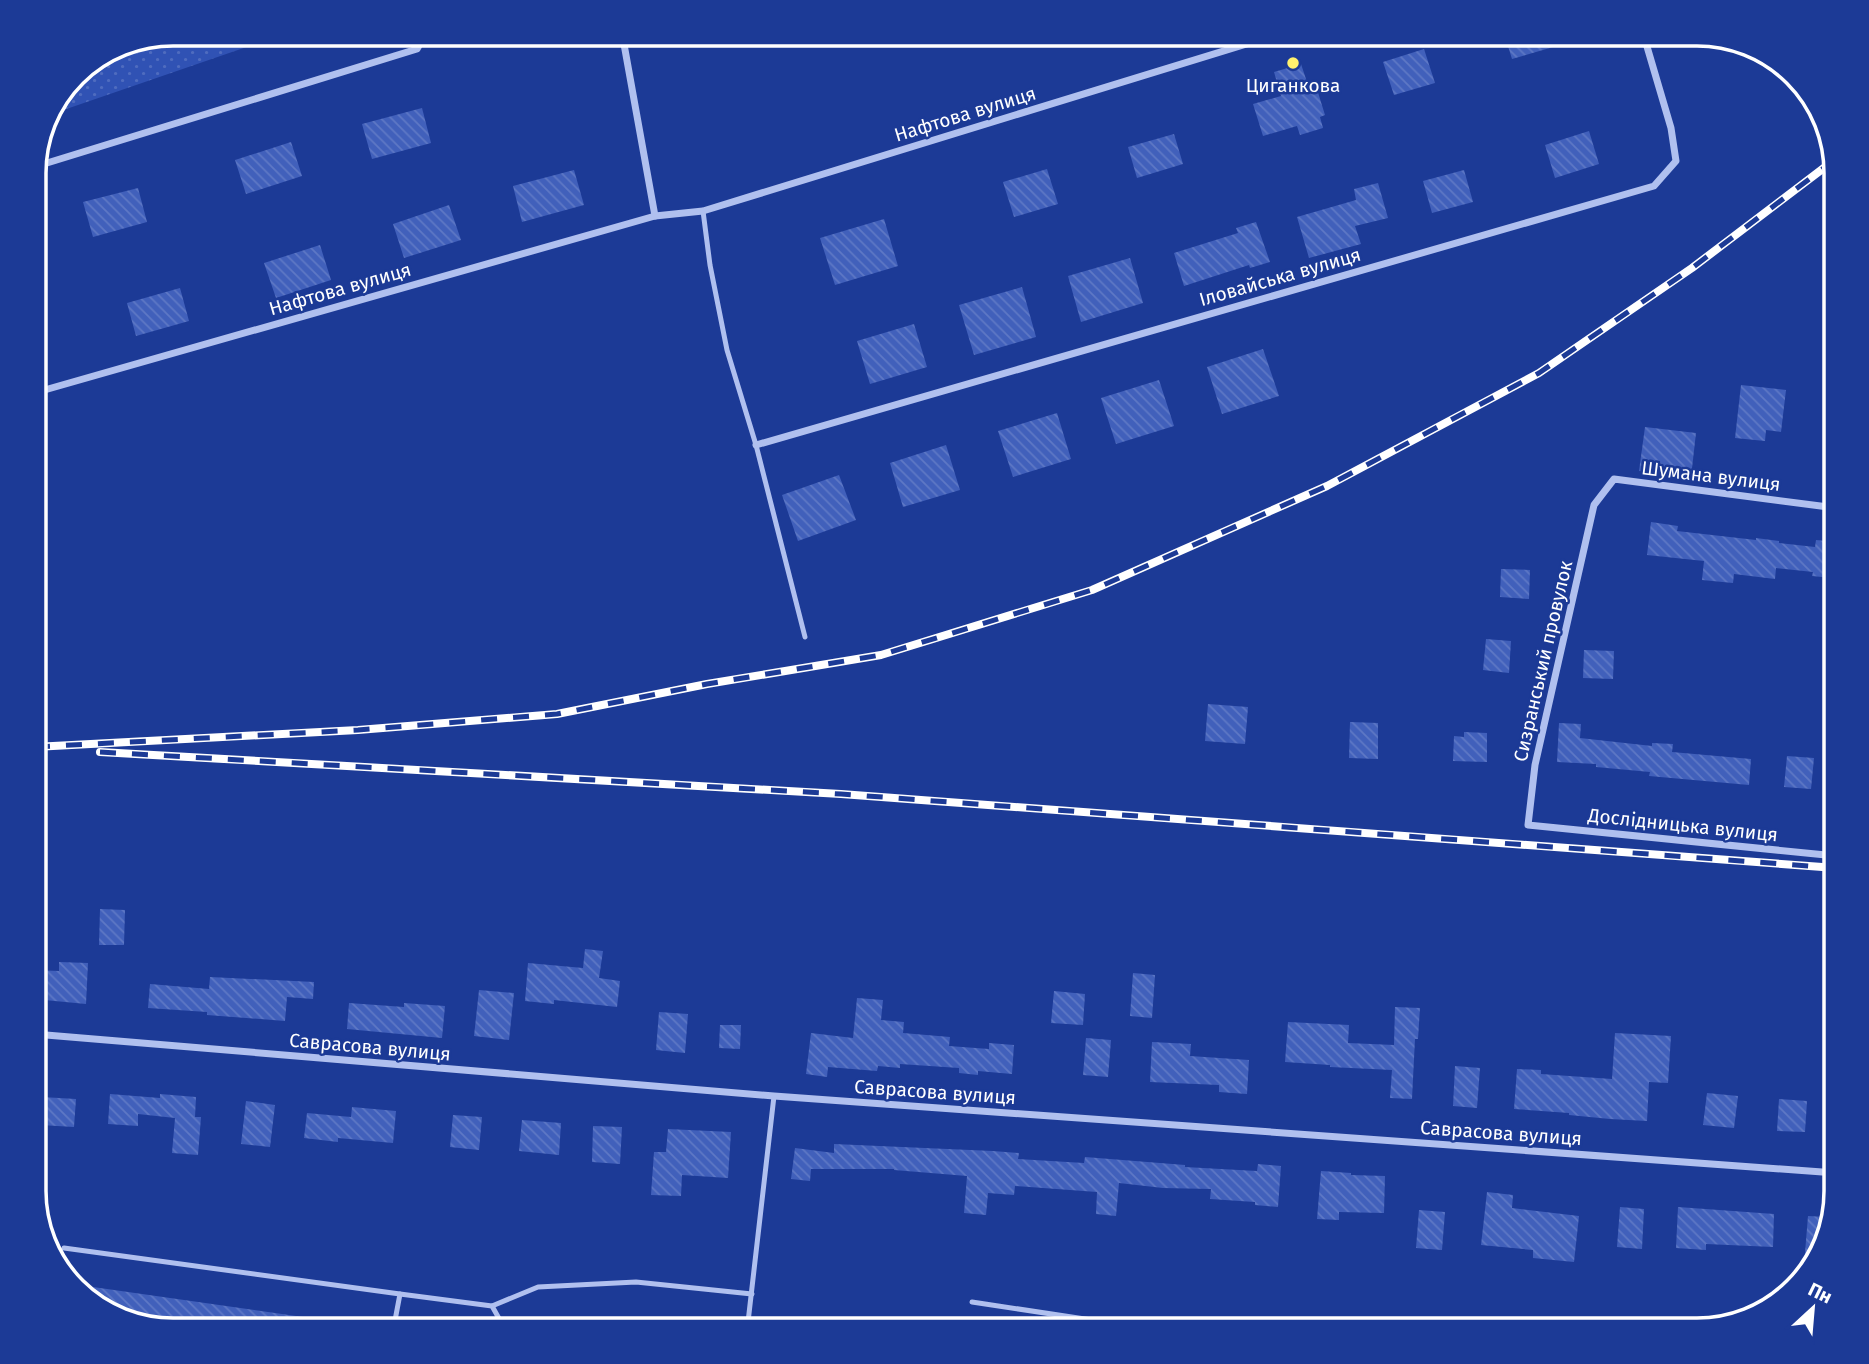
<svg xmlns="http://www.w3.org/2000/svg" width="1869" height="1364" viewBox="0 0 1869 1364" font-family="'Fira Sans',sans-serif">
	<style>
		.grass { fill: url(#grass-dots) }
		.building { fill: url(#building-back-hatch) }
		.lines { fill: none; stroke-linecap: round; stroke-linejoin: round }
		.service { stroke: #b0c0ef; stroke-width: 5 }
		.minor { stroke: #b0c0ef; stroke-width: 7 }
		.rail-casing { stroke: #fff; stroke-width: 8 }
		.rail { stroke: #1c3a96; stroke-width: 5; stroke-dasharray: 16; stroke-linecap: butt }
		.poi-dot { fill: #fff16e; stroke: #1c3a96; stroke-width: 2.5 }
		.labels { text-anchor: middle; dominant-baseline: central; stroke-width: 5; stroke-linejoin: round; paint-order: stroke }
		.poi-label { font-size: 19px; fill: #fff; stroke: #1c3a96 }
		.street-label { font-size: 19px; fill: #fff; stroke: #1c3a96 }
		.rim { fill: none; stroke: #fff; stroke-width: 3.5 }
	</style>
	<defs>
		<pattern id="grass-dots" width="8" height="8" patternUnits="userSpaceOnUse" patternTransform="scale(1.75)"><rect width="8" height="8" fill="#3052b4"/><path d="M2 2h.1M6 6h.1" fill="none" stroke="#4f6cbf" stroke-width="1.8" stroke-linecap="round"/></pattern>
		<pattern id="building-back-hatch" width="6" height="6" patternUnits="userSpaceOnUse" patternTransform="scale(1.75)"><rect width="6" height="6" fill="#4160bb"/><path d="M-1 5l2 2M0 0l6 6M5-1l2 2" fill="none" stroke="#5e78c5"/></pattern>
	</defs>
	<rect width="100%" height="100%" fill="#1c3a96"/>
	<path class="grass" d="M173 33H287L46 116 47 111 81 68 120 44Z"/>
	<g class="building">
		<path d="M1504 33H1583L1584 38 1512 59Z"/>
		<path d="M1424 49 1435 83 1394 95 1383 62Z"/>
		<path d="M1301 64 1309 88 1316 86 1325 115 1320 117 1323 128 1300 135 1297 126 1263 136 1253 104 1281 96 1274 72Z"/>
		<path d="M422 108 431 143 372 159 362 124Z"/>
		<path d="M1589 131 1599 164 1555 178 1545 145Z"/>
		<path d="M1174 134 1183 164 1137 178 1128 147Z"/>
		<path d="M291 142 302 176 246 194 235 160Z"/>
		<path d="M1047 169 1058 204 1014 217 1003 182Z"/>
		<path d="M574 170 584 205 522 222 513 186Z"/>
		<path d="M1464 170 1473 202 1432 213 1423 181Z"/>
		<path d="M1378 183 1388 218 1355 226 1361 244 1309 258 1297 217 1356 200 1354 189Z"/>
		<path d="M138 188 147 222 93 237 83 202Z"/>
		<path d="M449 205 461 240 404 258 393 224Z"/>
		<path d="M884 219 898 266 835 285 820 238Z"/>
		<path d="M1256 222 1270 262 1250 268 1249 265 1184 286 1174 253 1238 233 1236 228Z"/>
		<path d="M320 245 331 280 276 298 264 263Z"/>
		<path d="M1130 258 1143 303 1081 322 1068 276Z"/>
		<path d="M1022 287 1036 337 974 355 959 305Z"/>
		<path d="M180 288 189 321 136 336 127 303Z"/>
		<path d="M914 324 927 367 870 384 857 341Z"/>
		<path d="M1263 349 1279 396 1222 414 1207 367Z"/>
		<path d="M1159 380 1174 426 1116 444 1101 398Z"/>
		<path d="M1741 385 1786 390 1781 432 1766 430 1765 441 1735 438Z"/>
		<path d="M1057 413 1071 459 1013 477 998 431Z"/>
		<path d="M1645 427 1696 433 1691 477 1639 471Z"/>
		<path d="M946 445 960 490 903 507 890 463Z"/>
		<path d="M839 475 856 520 798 541 782 495Z"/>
		<path d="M1651 522 1678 526 1677 531 1756 540V538L1779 541V543L1815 547 1816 540 1836 542 1832 578 1812 576 1813 572 1776 568 1775 579 1734 574 1733 583 1702 580 1704 561 1647 555Z"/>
		<path d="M1501 569 1530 570 1529 599 1500 597Z"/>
		<path d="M1486 639 1511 641 1509 673 1483 670Z"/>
		<path d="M1584 650 1614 651 1613 679 1583 678Z"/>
		<path d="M1208 704 1248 707 1245 744 1205 741Z"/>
		<path d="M1350 722 1378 723V759L1349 758Z"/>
		<path d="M1559 723 1581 724 1580 738 1652 746V743L1673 744 1672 752 1751 759 1749 785 1649 776 1650 772 1596 767V764L1557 762Z"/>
		<path d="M1464 732 1487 733V762L1453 761 1454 736 1464 737Z"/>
		<path d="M1787 756 1814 758 1811 789 1784 787Z"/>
		<path d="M100 909 125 910 124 945H99Z"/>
		<path d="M585 949 603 951 599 978 620 981 617 1007 554 1000V1004L525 1001 528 963 583 968Z"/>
		<path d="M59 962 88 963 86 1004 34 999V970L59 971Z"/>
		<path d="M1133 973 1155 975 1152 1018 1130 1016Z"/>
		<path d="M210 977 314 982 313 999 287 997 285 1021 207 1015V1012L148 1008 150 984 209 989Z"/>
		<path d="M479 990 514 993 509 1040 474 1036Z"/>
		<path d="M1054 991 1085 994 1083 1025 1051 1023Z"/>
		<path d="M857 998 883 1000 881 1020 904 1022 903 1033 950 1037 949 1046 989 1049V1043L1014 1045 1012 1074 978 1071V1075L959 1073V1068L900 1064V1068L878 1066 877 1071 828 1067 827 1077 806 1074 811 1033 853 1038Z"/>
		<path d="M349 1003 404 1007V1003L445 1006 442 1038 347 1029Z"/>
		<path d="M1395 1007 1420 1008 1418 1039H1415L1412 1099 1390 1098 1392 1070 1330 1067V1065L1285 1062 1288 1022 1349 1025 1348 1043 1394 1045Z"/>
		<path d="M659 1012 688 1014 685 1053 656 1050Z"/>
		<path d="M720 1025H741L740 1049 719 1048Z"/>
		<path d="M1615 1033 1671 1036 1668 1083 1649 1082 1647 1121 1610 1119 1569 1115V1113L1514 1109 1517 1069 1541 1070V1074L1612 1079Z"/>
		<path d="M1086 1038 1111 1040 1108 1077 1083 1075Z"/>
		<path d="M1152 1042 1191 1044 1190 1056 1249 1060 1247 1094 1219 1092V1085L1150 1082Z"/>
		<path d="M1455 1066 1480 1068 1477 1108 1453 1106Z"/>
		<path d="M1707 1093 1738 1096 1734 1128 1703 1125Z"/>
		<path d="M110 1094 160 1098V1094L196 1097 195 1117H201L198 1155 172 1153 175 1118 138 1114V1126L108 1124Z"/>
		<path d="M42 1097 76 1099 74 1127 40 1125Z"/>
		<path d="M1779 1099 1807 1101 1805 1132 1777 1131Z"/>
		<path d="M246 1101 275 1105 270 1147 241 1144Z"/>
		<path d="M352 1107 396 1111 393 1143 338 1138V1142L304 1138 307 1113 351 1117Z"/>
		<path d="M453 1115 482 1117 479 1150 450 1147Z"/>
		<path d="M522 1120 561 1123 559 1155 519 1151Z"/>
		<path d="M593 1126 622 1127 620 1164 592 1162Z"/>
		<path d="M668 1129 731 1132 728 1178 682 1175 681 1196 651 1195 654 1152H666Z"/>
		<path d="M834 1144 993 1151 1019 1153 1018 1159 1084 1163 1085 1157 1185 1165V1167L1257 1171 1258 1164 1281 1166 1278 1207 1255 1205V1202L1210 1199 1211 1189 1163 1188 1119 1183 1116 1216 1096 1214 1097 1192 1015 1186 1014 1195 988 1193 986 1215 964 1213 967 1176 894 1170V1169H811L810 1181 791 1179 795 1148 834 1153Z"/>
		<path d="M1321 1171 1351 1173V1175L1385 1176 1384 1213 1339 1212V1220L1317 1219Z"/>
		<path d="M1487 1192 1513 1195 1512 1208 1579 1216 1574 1262 1533 1258V1250L1481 1245Z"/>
		<path d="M1620 1207 1644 1209 1642 1249 1617 1247Z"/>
		<path d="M1678 1207 1774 1214 1773 1247 1706 1244V1250L1676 1248Z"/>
		<path d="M1419 1210 1445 1212 1442 1250 1416 1248Z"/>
		<path d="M1808 1216 1827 1217 1810 1266 1804 1265Z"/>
		<path d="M72 1284 324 1320 323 1331H172L88 1302Z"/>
	</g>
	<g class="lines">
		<g class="service">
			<path d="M703 211 710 265 727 350 756 445 805 637"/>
			<path d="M64 1248 400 1294 393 1331"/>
			<path d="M400 1294 492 1306 506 1331"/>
			<path d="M972 1302 1164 1331"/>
			<path d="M492 1306 538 1287 636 1282 752 1294"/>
			<path d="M747 1331 774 1096"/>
		</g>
		<g class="minor">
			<path d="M622 33 655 216"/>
			<path d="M34 167 417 49 426 33"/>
			<path d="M34 393 655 216 703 211 1282 33"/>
			<path d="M756 445 1654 186 1676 161 1671 128 1643 33"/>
			<path d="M1836 508 1614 479 1594 505 1535 765 1528 825 1836 856"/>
			<path d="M34 1034 774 1096 1836 1173"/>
		</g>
		<defs>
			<g id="rail">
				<path d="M34 747 358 730 557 714 707 684 881 655 1092 590 1327 486 1539 373 1692 268 1833 161"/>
				<path d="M100 752 841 794 1836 868"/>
			</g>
		</defs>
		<use href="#rail" class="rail-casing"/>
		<use href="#rail" class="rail"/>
	</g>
	<circle class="poi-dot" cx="1293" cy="63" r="7"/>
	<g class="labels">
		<g class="poi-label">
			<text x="1293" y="85">Циганкова</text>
		</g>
		<g class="street-label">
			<text transform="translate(965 114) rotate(-17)">Нафтова вулиця</text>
			<text transform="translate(1280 277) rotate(-16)">Іловайська вулиця</text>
			<text transform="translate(340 289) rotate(-16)">Нафтова вулиця</text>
			<text transform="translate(1711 476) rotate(7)">Шумана вулиця</text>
			<text transform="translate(1543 661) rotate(-77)">Сизранський провулок</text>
			<text transform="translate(1683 825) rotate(6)">Дослідницька вулиця</text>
			<text transform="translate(370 1047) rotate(5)">Саврасова вулиця</text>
			<text transform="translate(935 1092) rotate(4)">Саврасова вулиця</text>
			<text transform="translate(1501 1133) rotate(4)">Саврасова вулиця</text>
		</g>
	</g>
	<path d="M0 0H1869V1364H0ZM173 46H1697A127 127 0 0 1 1824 173V1191A127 127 0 0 1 1697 1318H173A127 127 0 0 1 46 1191V173A127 127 0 0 1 173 46Z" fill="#1c3a96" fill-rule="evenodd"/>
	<path class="rim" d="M173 46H1697A127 127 0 0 1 1824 173V1191A127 127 0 0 1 1697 1318H173A127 127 0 0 1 46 1191V173A127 127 0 0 1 173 46Z"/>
	<g transform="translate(1813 1308) rotate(26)" stroke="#1c3a96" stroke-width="5" paint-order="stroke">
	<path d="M0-5L12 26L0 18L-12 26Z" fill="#ffffff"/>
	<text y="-10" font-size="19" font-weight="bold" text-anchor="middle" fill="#ffffff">Пн</text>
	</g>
</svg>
